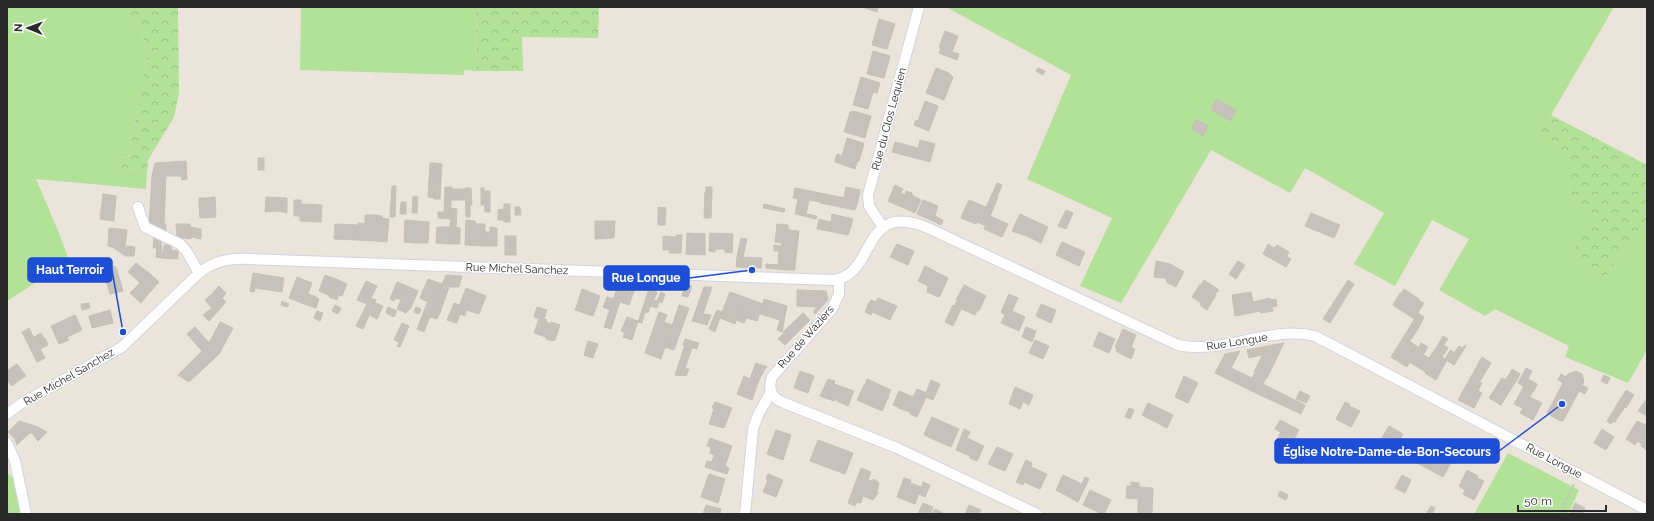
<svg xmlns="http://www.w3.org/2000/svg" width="1654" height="521" viewBox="0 0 1654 521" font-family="Raleway,sans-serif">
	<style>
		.grass { fill: #b2e198 }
		.forest { fill: url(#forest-crowns) }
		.building { fill: #c6c1ba; stroke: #c6c0b5 }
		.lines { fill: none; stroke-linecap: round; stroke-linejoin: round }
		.street-casing { stroke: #d0d4e2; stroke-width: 12 }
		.path { stroke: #c3c3c3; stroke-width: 2; stroke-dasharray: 3 2; stroke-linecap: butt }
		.street { stroke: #fff; stroke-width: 10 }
		.labels { text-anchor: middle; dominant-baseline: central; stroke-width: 3; stroke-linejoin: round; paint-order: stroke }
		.street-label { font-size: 11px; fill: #292929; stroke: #fff }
		.leader { fill: none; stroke: #1d4ed8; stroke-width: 1.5 }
		.callout-dot { fill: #1d4ed8; stroke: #fff; stroke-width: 1.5 }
		.callout { fill: #1d4ed8; stroke: #1d4ed8; stroke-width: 1.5 }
		.callout-label { font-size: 12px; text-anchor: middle; font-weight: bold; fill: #fff }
	</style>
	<defs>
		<pattern id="forest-crowns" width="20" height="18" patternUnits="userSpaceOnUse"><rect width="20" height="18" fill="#b2e198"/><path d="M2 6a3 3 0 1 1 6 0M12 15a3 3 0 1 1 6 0" fill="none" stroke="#99c183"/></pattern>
	</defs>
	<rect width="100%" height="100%" fill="#ebe4db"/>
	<g class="grass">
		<path d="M7 7H122C139 25 144 31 147 56L128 158 117 157 121 168 147 172 146 189 36 179 61 238 69 261 7 301Z"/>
		<path d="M301 7H476L477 71 464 70V75L300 70Z"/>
		<path d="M946 7H1614L1551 115 1536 137 1571 162 1569 196 1596 216 1567 258 1605 278 1635 232 1647 226V350L1628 383 1565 357 1569 346 1495 309 1485 316 1439 290 1469 239 1432 220 1395 286 1354 264 1384 213 1305 168 1290 193 1211 150 1121 303 1080 286 1112 218 1027 179 1071 75Z"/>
		<path d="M1508 453 1579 490 1568 514H1474Z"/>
		<path d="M7 473 14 479 22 514H7Z"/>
	</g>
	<g class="forest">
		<path d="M122 7H178L179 93 174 117 148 160 147 172 121 168 117 157 128 158 147 56C144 31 139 25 122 7Z"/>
		<path d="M476 7H599L598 38 522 37 523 71H477Z"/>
		<path d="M1551 115 1647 165V226L1635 232 1605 278 1567 258 1595 216 1569 196 1570 162 1536 137Z"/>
	</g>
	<g class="building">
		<path d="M862 7H878L877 12Z"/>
		<path d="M879 19 895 24 887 49 872 45Z"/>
		<path d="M945 31 958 36 952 52 959 54 957 60 939 53 941 48 939 47Z"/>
		<path d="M873 51 890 56 884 78 867 74Z"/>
		<path d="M936 68 949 73 942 93 946 95 944 100 926 93Z"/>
		<path d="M1038 68 1045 71 1043 75 1036 71Z"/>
		<path d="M949 73 953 77 946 95 942 93Z"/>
		<path d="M861 77 880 83 877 93 873 92 868 109 853 105Z"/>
		<path d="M1216 99 1236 110 1231 121 1211 110Z"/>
		<path d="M925 101 938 106 929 131 914 125 916 120 918 121Z"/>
		<path d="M852 111 857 112 854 121 848 119 850 112Z"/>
		<path d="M857 112 871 116 865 138 844 132 848 119 854 121Z"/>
		<path d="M1196 119 1208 126 1203 136 1192 129Z"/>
		<path d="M847 138 863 143 855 169 835 162V160L837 154 842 156Z"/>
		<path d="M920 140 935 144 930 162 892 152 895 142 918 148Z"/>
		<path d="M863 143 864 144 859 161H857Z"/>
		<rect x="258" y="158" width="6" height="12"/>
		<path d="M186 161 187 179 182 180 181 176H166L164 224H166V235L149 227 152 176 155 163Z"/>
		<path d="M430 163H436L434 198 428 197Z"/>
		<path d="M436 163 442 164 440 199H434Z"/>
		<path d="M997 183 1002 185 997 197 992 194Z"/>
		<path d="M895 185 903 189 899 196 903 198 899 206 888 201Z"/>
		<path d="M392 186H396L395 217H390Z"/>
		<path d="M445 187H452L450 219 438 218V212H444Z"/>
		<path d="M706 187H712V193L706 192Z"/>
		<path d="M846 187 860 190 858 201 844 198Z"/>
		<path d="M465 188H471L472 205H470V217H466Z"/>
		<rect x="481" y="188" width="3" height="17"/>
		<path d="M795 188 840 197 858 201 855 210 820 203V202L809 200 806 214 817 216 816 219 795 214 798 199 793 198Z"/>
		<rect x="451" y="189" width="8" height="11"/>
		<rect x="459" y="189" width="6" height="11"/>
		<path d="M484 191H490V212H485Z"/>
		<path d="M906 191 909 192 902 207 899 206 903 198 899 196 901 193 905 195Z"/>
		<path d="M705 192 712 193 711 218H704Z"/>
		<path d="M909 192 912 193V195L921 200 915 213 902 207Z"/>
		<path d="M103 194 116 196 114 221 100 219Z"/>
		<path d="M992 194 998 197 986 226 977 222 976 224 961 218 967 204 984 212Z"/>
		<path d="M413 196 418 197 417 213H412Z"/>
		<path d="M215 197 216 217 200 218 199 203H207L206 198Z"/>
		<path d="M266 197 287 198V213L278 211 265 212Z"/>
		<path d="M199 198H206L207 203H199Z"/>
		<path d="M294 200H301V204L322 205 321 222 300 221V216H294Z"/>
		<path d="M923 200 938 206 933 221 917 214Z"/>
		<path d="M969 200 986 207 984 212 967 204Z"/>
		<path d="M401 202H406V214H400Z"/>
		<rect x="504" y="204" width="6" height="18"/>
		<path d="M764 204 785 209 784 212 763 208Z"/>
		<path d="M515 207H520L521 215H515Z"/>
		<path d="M658 207 666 208 665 225H658Z"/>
		<path d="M451 208 457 209 456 227 460 228V244H449Z"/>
		<path d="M504 209 505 220H498V210Z"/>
		<path d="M1066 210 1073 213 1066 229 1058 226Z"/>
		<path d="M1311 213 1340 225 1334 238 1305 226Z"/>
		<path d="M832 214 853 219 851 226 831 222Z"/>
		<path d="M1020 214 1048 227 1041 243 1029 237 1012 231Z"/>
		<path d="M365 215H377L376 224 365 223Z"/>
		<path d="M377 215 382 216V218L389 219 387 242 376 241Z"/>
		<path d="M935 216 943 220 941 225 933 221Z"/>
		<path d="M990 216 1008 224 1002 237 984 229Z"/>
		<path d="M819 219 831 222 829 231 817 229Z"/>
		<path d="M405 220 416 221V243L404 242Z"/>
		<path d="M466 220 475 221 476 224H485V246L465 245Z"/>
		<path d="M416 221 429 222 428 243H416Z"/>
		<path d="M595 221H615L614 238 595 239Z"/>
		<path d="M831 222 851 226 848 235 829 231Z"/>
		<path d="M358 223 376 224V241L357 240Z"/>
		<path d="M176 224H190L191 239 177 237Z"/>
		<path d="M335 224 357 225V240L334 239Z"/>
		<path d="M777 224 788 225V230L799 231 797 249 781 246 782 243 775 242Z"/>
		<path d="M190 227 201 229V239L191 237Z"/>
		<path d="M437 227H450L449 244 436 243Z"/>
		<path d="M490 227 497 228V246H485V232H490Z"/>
		<path d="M109 228 127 230 125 248H127V246L135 247 134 256H126L112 247 108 246Z"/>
		<path d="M687 233 705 234V255L686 254Z"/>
		<path d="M710 233 733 234 732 253 725 252V249H715V252L709 251Z"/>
		<path d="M676 235H682L681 253H669L670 250H663V236L676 237Z"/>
		<rect x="505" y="236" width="11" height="19"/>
		<path d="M154 238 157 240V248H153Z"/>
		<path d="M741 238 747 239 743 257H737Z"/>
		<path d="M157 240H161L162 258 156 257Z"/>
		<path d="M1062 242 1085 252 1079 266 1056 255Z"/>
		<path d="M897 244 914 251 908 265 890 257Z"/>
		<path d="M1268 244 1291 259 1286 267 1263 254Z"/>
		<path d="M164 245H171V250L178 251V259L162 258Z"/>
		<path d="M774 245 797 249 795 267 788 266 787 270 766 268V264L778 265 779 251H774Z"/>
		<path d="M1277 245 1289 252 1287 256 1274 248Z"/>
		<path d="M737 257 762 258 761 268 736 267Z"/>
		<path d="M1156 261 1170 264 1184 272 1176 287 1166 282 1167 280 1164 278 1154 277Z"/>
		<path d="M1238 261 1245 265 1236 279 1229 274Z"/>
		<path d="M101 263 116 267 123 291 110 294Z"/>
		<path d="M136 263 141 267 133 276 128 272Z"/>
		<path d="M788 266 795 267V270H787Z"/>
		<path d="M925 266 948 278 940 296 938 297 927 292 928 286 918 281Z"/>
		<path d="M141 267 148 272 139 282 133 276Z"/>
		<path d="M148 272 159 282 150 292 139 282Z"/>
		<path d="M253 273 284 278 282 292 255 288 254 292 250 291Z"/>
		<path d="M325 275 336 279 330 296 319 291Z"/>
		<path d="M446 275 462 276 459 287H449L440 313 432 310Z"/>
		<path d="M297 277 312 283 304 304 289 298Z"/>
		<path d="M336 279 347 284 342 296 339 295 337 300 329 297Z"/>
		<path d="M428 279 442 284 424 332 417 329 430 296 422 293Z"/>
		<path d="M1204 280 1219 290 1215 294 1201 285Z"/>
		<path d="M1348 280 1354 284 1330 323 1323 319Z"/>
		<path d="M366 281 377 286 371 298 376 300 363 329 356 326 367 304 357 300Z"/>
		<path d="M397 282 407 286 402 300 396 298 394 301 390 299Z"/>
		<path d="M140 283 150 292 141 303 130 293Z"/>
		<path d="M1200 284 1216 295 1207 310 1200 305 1201 303 1192 297Z"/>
		<path d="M618 285 634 291 629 305 620 302 611 329 604 327Z"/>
		<path d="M964 285 986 296 979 311 956 300Z"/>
		<path d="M219 286 221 288 213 297 211 295Z"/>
		<path d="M407 286 418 291 411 308 406 313 397 309Z"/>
		<path d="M685 286H692L688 297 682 296Z"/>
		<path d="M704 287H712L703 314 711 315 707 325 692 321Z"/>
		<path d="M221 288 226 293 222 298 226 302 209 321 203 315 212 308 205 300 211 295 213 297Z"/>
		<path d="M466 288 486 296 479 314 467 310 465 316 460 314 457 323 453 322Z"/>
		<path d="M582 289 600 296 595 311 577 305Z"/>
		<path d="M649 289 657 292 654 300 657 301 661 292 665 294 662 303 659 302 657 308 650 306 648 313 645 312 642 323 638 322Z"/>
		<path d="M1404 289 1419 299 1416 303 1401 294Z"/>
		<path d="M797 290 826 291 828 300 815 314 813 312 817 307 797 306Z"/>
		<path d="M730 292 744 297 737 317 722 312Z"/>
		<path d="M1251 292 1253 302 1270 298 1271 300 1276 299 1277 306 1272 307 1273 311 1261 313 1260 311 1235 316 1232 295Z"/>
		<path d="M422 293 430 296 428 302 420 298Z"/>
		<path d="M1400 293 1416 303 1418 300 1424 303 1414 319 1393 305Z"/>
		<path d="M308 294 314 296 310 306 304 304Z"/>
		<path d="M1009 294 1018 298 1012 311 1025 317 1019 331 1001 323 1005 315 1001 312Z"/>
		<path d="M314 296 319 299 316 308 310 306Z"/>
		<path d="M607 297 613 299 610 310 603 307Z"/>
		<path d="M744 297 763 304 757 321 747 318 744 323 736 320Z"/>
		<path d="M878 298 897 306 890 320 888 319 890 315 868 305 871 300 876 302Z"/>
		<path d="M764 299 787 306 782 332 777 330 780 320 760 314Z"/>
		<path d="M282 301 289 304 287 307 281 305Z"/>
		<path d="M957 301 977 311 975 315 955 306Z"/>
		<path d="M89 303 90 308 82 310 81 304Z"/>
		<path d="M375 303 383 306 377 319 370 315Z"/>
		<path d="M454 303 459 305 453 322 447 320Z"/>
		<path d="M1041 304 1056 310 1051 323 1036 316Z"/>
		<path d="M335 305 341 308 338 314 332 311Z"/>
		<path d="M577 305 595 311 593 316 575 310Z"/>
		<path d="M679 305 689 308 674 350 665 347Z"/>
		<path d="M868 305 890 315 888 319 872 312 871 315 865 312Z"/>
		<path d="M953 305 961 309 953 326 945 322Z"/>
		<path d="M388 307 397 311 394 317 386 313Z"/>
		<path d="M416 307 421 309 419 314 414 312Z"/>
		<path d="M537 307 547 310 544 319 547 320 546 322 551 324V322L560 325 555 340 552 341 546 339V337L534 333 539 319 534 317Z"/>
		<path d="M110 310 113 323 92 328 89 316Z"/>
		<path d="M432 310 440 313 437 319 430 317Z"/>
		<path d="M717 310 722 312 720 318 714 316Z"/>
		<path d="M317 311 323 313 320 321 314 318Z"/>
		<path d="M659 312 667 315 664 322 672 325 661 359 645 353Z"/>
		<path d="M722 312 737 317 735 324 720 318Z"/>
		<path d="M803 313 810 320 791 339 783 332Z"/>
		<path d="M1418 313 1424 317 1418 329 1411 325Z"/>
		<path d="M75 315 82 330 67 337 69 340 59 344 51 326Z"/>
		<path d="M714 316 720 318 715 332 709 329Z"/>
		<path d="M627 317 638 321 632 340 623 337 625 333 621 331Z"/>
		<path d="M220 322 233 328 219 354 209 343Z"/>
		<path d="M402 323 409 326 400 347 397 346 399 342 394 340Z"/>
		<path d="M1411 325 1418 329 1406 347 1415 353 1407 367 1391 357Z"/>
		<path d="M195 327 219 354 189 382 178 375 202 351 187 334Z"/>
		<path d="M1026 327 1036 331 1032 342 1022 337Z"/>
		<path d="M29 328 36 343 45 338 48 345 40 349 45 358 37 362 22 332Z"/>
		<path d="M1123 329 1136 335 1131 347 1135 349 1131 359 1116 351 1117 348 1115 347Z"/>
		<path d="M1099 332 1115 339 1109 353 1093 346Z"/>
		<path d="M41 333 44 338 36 343 34 337Z"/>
		<path d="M784 333 791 339 785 345 778 339Z"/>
		<path d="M1443 336 1448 339 1443 345 1439 343Z"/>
		<path d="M685 339 699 343 697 349 683 345Z"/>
		<path d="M1035 340 1049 346 1043 359 1029 353Z"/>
		<path d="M588 341 598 344 593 358 584 355Z"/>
		<path d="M1409 341 1418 347 1415 353 1406 347Z"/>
		<path d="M1284 343 1267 378 1254 372 1267 346Z"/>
		<path d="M1421 343 1428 347 1423 355 1417 351Z"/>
		<path d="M1439 343 1443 345 1440 351 1436 348Z"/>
		<path d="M685 345 692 348 685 368H682L680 376 675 375Z"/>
		<path d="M1444 345 1448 348 1442 357 1447 360 1436 380 1425 373Z"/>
		<path d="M1465 345 1466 346 1454 365 1449 362 1452 357 1448 354 1451 350 1454 353 1459 346 1462 348Z"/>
		<path d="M1267 346 1262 355 1249 358 1247 350Z"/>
		<path d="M1436 348 1440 351 1426 372 1409 362 1417 351 1429 358Z"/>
		<path d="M1240 351 1231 368 1252 378 1255 373 1266 378 1258 394 1215 373 1225 354Z"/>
		<path d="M1448 354 1452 357 1449 362 1445 359Z"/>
		<path d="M1482 357 1491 363 1480 381 1477 380 1473 388 1482 393 1474 408 1458 400Z"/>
		<path d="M756 363 767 367 765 369 755 365Z"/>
		<path d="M17 364 26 376 21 379 11 368Z"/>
		<path d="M755 365 765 369 759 380 752 400 737 394 744 376 750 379Z"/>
		<path d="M11 368 21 379 12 386 7 380V371Z"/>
		<path d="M682 368 689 369 686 376 680 375Z"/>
		<path d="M1526 368 1532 371 1524 387 1518 383Z"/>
		<path d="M1512 369 1520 374 1518 378 1510 373Z"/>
		<path d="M800 371 814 376 808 393 794 388Z"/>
		<path d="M1576 371 1582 374 1584 382 1582 385 1588 388 1585 394 1579 391 1563 421 1558 420 1547 413 1563 383 1558 380 1561 374 1566 377 1568 374Z"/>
		<path d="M1510 373 1518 378 1501 405 1489 398 1502 378 1505 380Z"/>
		<path d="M1604 375 1610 378 1607 384 1601 381Z"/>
		<path d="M1184 376 1198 383 1188 403 1175 397Z"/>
		<path d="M828 379 835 381 834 384 854 391 848 406 837 401V400L835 399 834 401 820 396Z"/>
		<path d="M867 379 891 390 888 396 865 385Z"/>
		<path d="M1528 379 1537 384 1535 389 1525 384Z"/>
		<path d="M931 380 940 384 933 400 926 397 917 417 910 414V412L898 408 904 393 913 397 917 389 926 393Z"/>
		<path d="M1477 380 1482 383 1478 391 1473 388Z"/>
		<path d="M1263 384 1305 405 1301 414 1258 394Z"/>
		<path d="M1525 384 1535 389 1530 396 1524 394 1518 406 1514 404Z"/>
		<path d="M864 385 889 396 882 411 857 400Z"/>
		<path d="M1015 387 1033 395 1029 405 1023 402 1020 409 1009 404Z"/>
		<path d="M1626 390 1634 395 1632 398 1626 408 1625 407 1615 422 1613 421 1611 424 1607 421Z"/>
		<path d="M899 391 904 393 898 407 893 405Z"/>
		<path d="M1300 391 1310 396 1306 403 1296 399Z"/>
		<path d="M1524 394 1542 403 1533 420 1520 413 1523 408 1518 406Z"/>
		<path d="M1647 398V416L1638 411Z"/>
		<path d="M715 402 732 408 724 428 709 424 714 409 712 408Z"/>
		<path d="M1345 402 1350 404 1349 406 1360 411 1351 427 1336 419Z"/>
		<path d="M1148 403 1173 415 1167 428 1142 415Z"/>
		<path d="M1129 408 1134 410 1130 419 1125 417Z"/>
		<path d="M932 417 959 429 951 447 935 440 937 437 925 432Z"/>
		<path d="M1280 420 1299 430 1289 448 1276 441 1281 432 1275 429Z"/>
		<path d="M19 421 38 427 47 432 38 441 32 433H30L22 440 19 436 15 439 8 432Z"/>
		<path d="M1637 421 1646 425 1647 450 1641 446 1642 444 1637 441 1635 445 1626 439Z"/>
		<path d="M1389 426 1403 434 1393 452 1378 444Z"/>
		<path d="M964 429 970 432 967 438 984 446 977 461 970 458V456L956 450Z"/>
		<path d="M1602 429 1614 437 1606 450 1594 443Z"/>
		<path d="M776 430 791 435 783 460 767 454Z"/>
		<path d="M925 432 937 437 935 440 924 435Z"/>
		<path d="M19 436 22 440 17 445 15 439Z"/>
		<path d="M710 438 732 446 725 466 729 468 727 474 705 467 707 461 712 462 714 455 710 453 711 447 707 446Z"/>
		<path d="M818 440 853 453 845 474 810 461Z"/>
		<path d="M997 447 1013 454 1005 471 988 464Z"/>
		<path d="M1426 450 1451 463 1443 477 1419 464Z"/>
		<path d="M1026 460 1032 463 1031 467 1047 474 1040 489 1024 482 1023 485 1016 482Z"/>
		<path d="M861 468 871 472 868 480 871 481 874 479 879 483 877 491 878 493 873 500 863 496 861 503 857 502 855 506 848 503Z"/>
		<path d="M1467 470 1478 476 1477 478 1484 481 1474 500 1463 494 1465 490 1459 486Z"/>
		<path d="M709 474 725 479 718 503 701 497Z"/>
		<path d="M768 474 783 480 776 497 763 492 768 480 766 479Z"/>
		<path d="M1063 475 1082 484 1085 477 1089 479 1078 502 1056 490Z"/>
		<path d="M1402 475 1411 480 1405 493 1395 488Z"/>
		<path d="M904 478 911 480 910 483 921 487 915 504 897 497Z"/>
		<path d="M923 482 930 485 925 497 919 494Z"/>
		<path d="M1131 482 1139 483V487H1131Z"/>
		<path d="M1127 486 1153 488 1152 513H1138V499L1126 498Z"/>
		<path d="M1090 490 1111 500 1104 514H1097L1098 512 1083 505Z"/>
		<path d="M1280 491 1288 495 1286 500 1278 496Z"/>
		<path d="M923 503 933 507 931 513 932 514 935 509 943 513V514H918Z"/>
		<path d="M1575 503 1585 508 1583 514H1570Z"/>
		<path d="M706 505 721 509 720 514H703Z"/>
		<path d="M969 505 981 510 979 514H965Z"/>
		<path d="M1431 506 1435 508 1432 514H1426Z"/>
	</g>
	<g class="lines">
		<defs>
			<g id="street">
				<path d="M138 207 145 227 180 244 187 252 199 273"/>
				<path d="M883 227 869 206 868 195 919 7"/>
				<path d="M839 280V294L832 309 772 377C768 389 771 397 782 402L897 448 1037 514"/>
				<path d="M7 414 22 403 122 347 199 273C214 261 229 258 249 259L833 280C877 276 860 199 928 228L1178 345C1224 355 1269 325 1315 336L1647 510"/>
				<path d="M7 443 15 461 26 514"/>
				<path d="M745 514 753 429 758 415 771 392"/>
			</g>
		</defs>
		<use href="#street" class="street-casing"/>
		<g class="path">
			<path d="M7 506 10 514"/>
			<path d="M1560 514 1574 484"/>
		</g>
		<use href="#street" class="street"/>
	</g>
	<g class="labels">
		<g class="street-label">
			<text transform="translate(889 119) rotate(-75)">Rue du Clos Lequien</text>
			<text transform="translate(517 269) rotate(2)">Rue Michel Sanchez</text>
			<text transform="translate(806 337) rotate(-49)">Rue de Waziers</text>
			<text transform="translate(1237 342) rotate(-9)">Rue Longue</text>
			<text transform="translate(69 377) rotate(-30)">Rue Michel Sanchez</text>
			<text transform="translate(1554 461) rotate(28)">Rue Longue</text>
		</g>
	</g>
	<path class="leader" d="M123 332L112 270M752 270L689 278M1562 404L1499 451"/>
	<g class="callout-dot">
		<circle cx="123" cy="332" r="4"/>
		<circle cx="752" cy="270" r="4"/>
		<circle cx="1562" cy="404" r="4"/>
	</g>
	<g class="callout">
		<rect x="28" y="258" width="84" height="24" rx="4"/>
		<rect x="604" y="266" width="85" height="24" rx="4"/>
		<rect x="1275" y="439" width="224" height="24" rx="4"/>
	</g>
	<g class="callout-label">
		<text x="70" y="274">Haut Terroir</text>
		<text x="646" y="282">Rue Longue</text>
		<text x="1387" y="456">Église Notre-Dame-de-Bon-Secours</text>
	</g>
	<rect width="1654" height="521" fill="none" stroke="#292929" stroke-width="16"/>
	<g transform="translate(28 28) rotate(271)" stroke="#ffffff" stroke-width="3" paint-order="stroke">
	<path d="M0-3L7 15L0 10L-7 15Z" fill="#292929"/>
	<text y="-6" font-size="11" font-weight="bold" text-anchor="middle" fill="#292929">N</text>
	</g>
	<path d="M1518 505v6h88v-6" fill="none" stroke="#292929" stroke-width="2"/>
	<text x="1524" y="505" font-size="12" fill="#292929" stroke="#ffffff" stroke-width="3" paint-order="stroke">50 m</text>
</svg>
